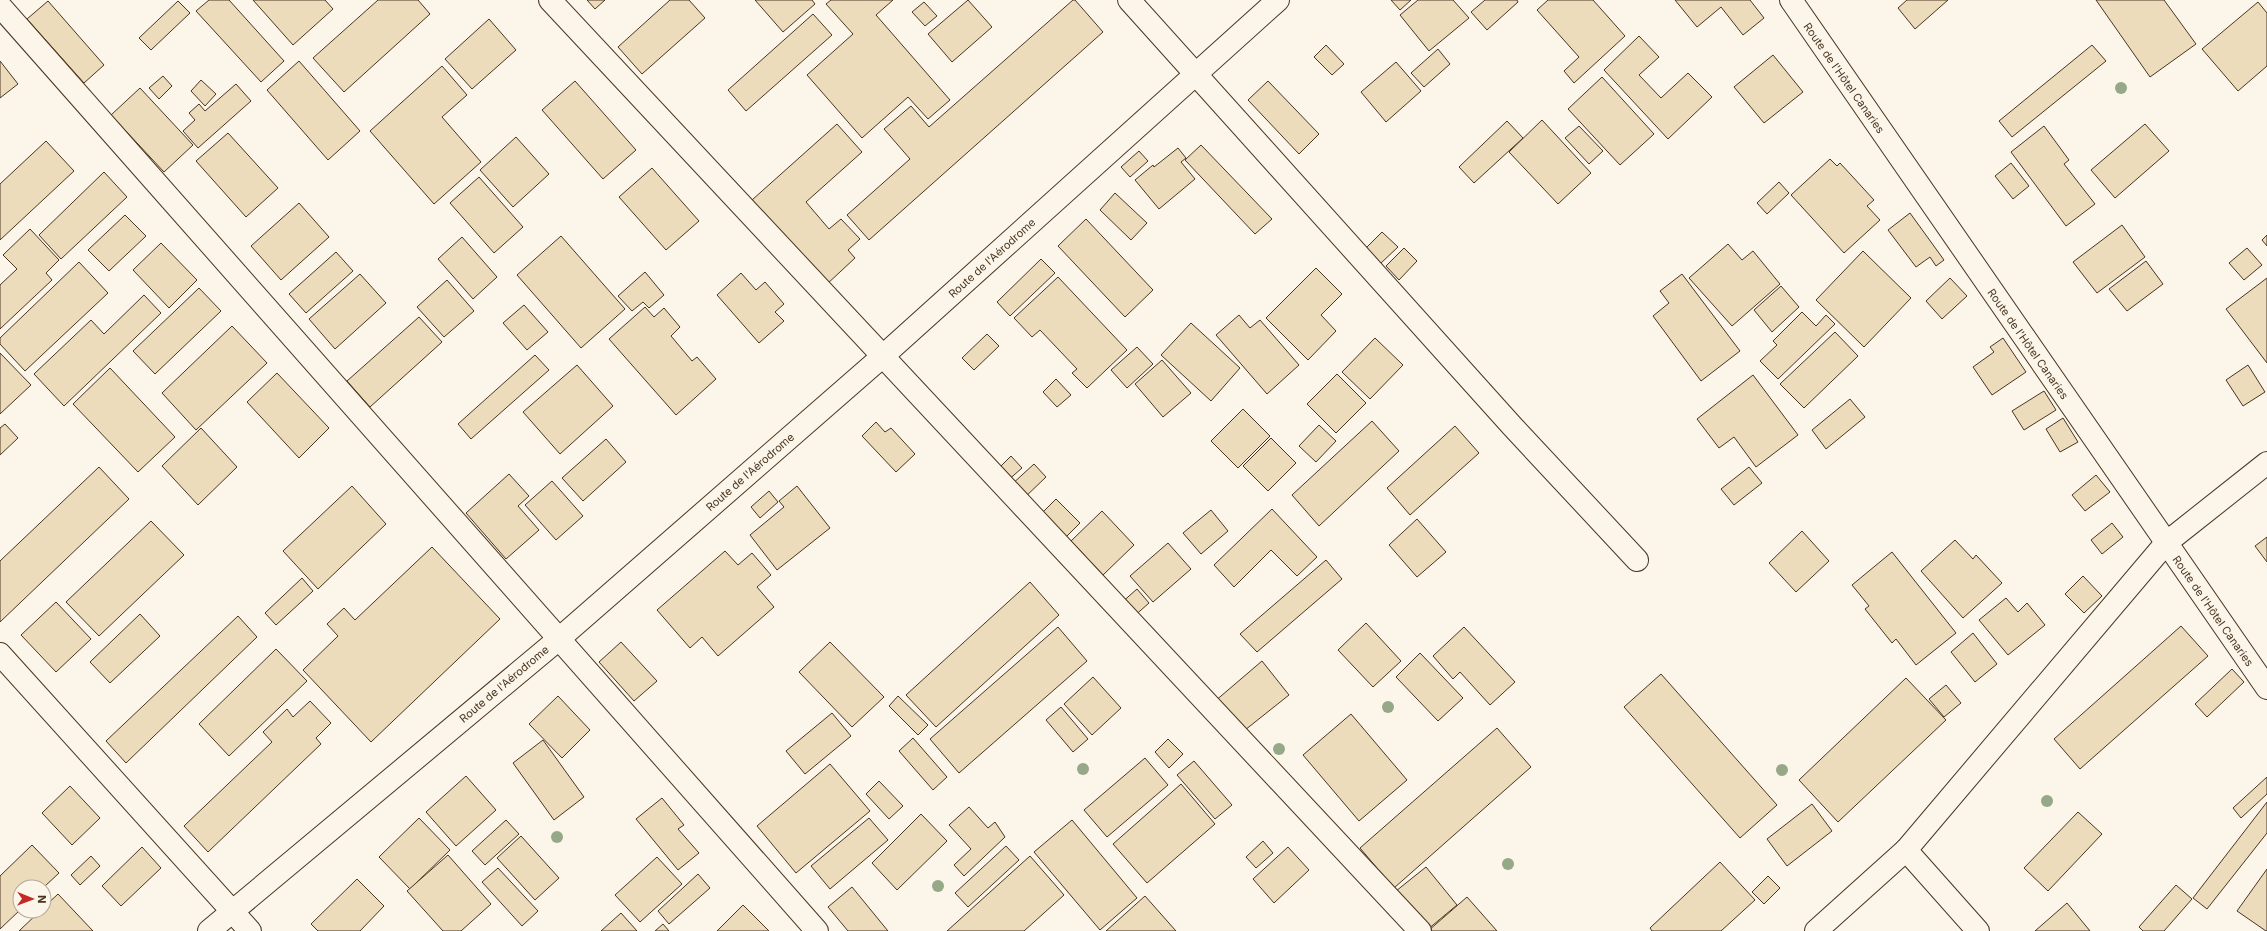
<svg xmlns="http://www.w3.org/2000/svg" width="2267" height="931" viewBox="0 0 2267 931" font-family="Inter,sans-serif">
	<style>
		.building { fill: #ecdcbc; stroke: #4a3520 }
		.lines { fill: none; stroke-linecap: round; stroke-linejoin: round }
		.minor-casing { stroke: #4a3520; stroke-width: 24 }
		.tertiary-casing { stroke: #4a3520; stroke-width: 24 }
		.minor { stroke: #fbf6e9; stroke-width: 22 }
		.tertiary { stroke: #fbf6e9; stroke-width: 22 }
		.tree { fill: #96a887 }
		.labels { text-anchor: middle; dominant-baseline: central; stroke-width: 3; stroke-linejoin: round; paint-order: stroke }
		.street-label { font-size: 11px; fill: #4a3520; stroke: #fbf6e9 }
	</style>
	<rect width="100%" height="100%" fill="#fbf6e9"/>
	<g class="building">
		<path d="M209 0H229L284 61 261 82 196 11Z"/>
		<path d="M253 0H325L333 9 293 45Z"/>
		<path d="M378 0H418L430 14 344 92 313 58Z"/>
		<path d="M587 0H605L595 9Z"/>
		<path d="M670 0H689L705 18 642 74 618 47Z"/>
		<path d="M755 0H812L815 4 783 32Z"/>
		<path d="M831 0H893L876 15 950 100 928 119 908 97 862 138 807 75 853 34 826 4Z"/>
		<path d="M968 0 992 27 952 62 928 34Z"/>
		<path d="M1073 0H1075L1103 32 869 240 847 215 910 159 884 129 911 106 929 127Z"/>
		<path d="M1391 0H1411L1400 10Z"/>
		<path d="M1418 0H1453L1469 18 1429 51 1400 15Z"/>
		<path d="M1485 0H1517L1518 2 1487 30 1471 12Z"/>
		<path d="M1548 0H1593L1625 36 1574 83 1564 71 1579 57 1537 10Z"/>
		<path d="M1675 0H1750L1764 18 1743 35 1721 7 1697 27Z"/>
		<path d="M1907 0H1948L1915 29 1898 8Z"/>
		<path d="M2096 0H2164L2196 44 2150 77Z"/>
		<path d="M48 1 104 65 84 83 27 19Z"/>
		<path d="M178 1 190 13 151 50 139 38Z"/>
		<path d="M924 2 937 16 925 26 912 12Z"/>
		<path d="M2258 2 2267 13V66L2238 91 2202 49Z"/>
		<path d="M813 14 832 35 746 111 728 90Z"/>
		<path d="M489 19 516 50 472 89 445 59Z"/>
		<path d="M1639 36 1659 57 1639 75 1661 98 1688 73 1712 97 1668 139 1604 70Z"/>
		<path d="M1326 45 1344 64 1332 75 1314 57Z"/>
		<path d="M2092 45 2106 61 2012 137 1999 121Z"/>
		<path d="M1438 49 1450 64 1424 87 1411 73Z"/>
		<path d="M1773 55 1803 92 1764 123 1734 87Z"/>
		<path d="M0 61 18 84 0 98Z"/>
		<path d="M299 61 360 131 328 160 267 90Z"/>
		<path d="M1396 62 1421 91 1386 122 1361 92Z"/>
		<path d="M442 66 467 95 442 117 481 162 434 204 370 131Z"/>
		<path d="M163 76 172 86 159 99 149 88Z"/>
		<path d="M1602 77 1654 134 1620 165 1568 109Z"/>
		<path d="M201 80 216 94 205 106 191 91Z"/>
		<path d="M575 81 636 150 603 179 542 110Z"/>
		<path d="M1268 81 1319 134 1299 154 1248 100Z"/>
		<path d="M236 84 251 101 198 148 183 131 195 120 189 113 199 104 205 111Z"/>
		<path d="M140 88 193 145 164 172 111 115Z"/>
		<path d="M1542 120 1591 173 1558 204 1509 152Z"/>
		<path d="M1507 121 1523 138 1474 183 1459 167Z"/>
		<path d="M837 124 862 152 806 202 829 229 841 219 860 239 848 250 855 258 826 285 752 200Z"/>
		<path d="M2145 124 2169 151 2115 198 2091 170Z"/>
		<path d="M1579 126 1603 151 1589 164 1565 138Z"/>
		<path d="M2044 126 2069 160 2064 164 2095 204 2066 226 2011 152Z"/>
		<path d="M228 133 278 188 246 217 196 161Z"/>
		<path d="M516 137 549 174 513 207 480 170Z"/>
		<path d="M46 141 74 171 0 240V184Z"/>
		<path d="M1201 145 1272 219 1255 234 1185 160Z"/>
		<path d="M1178 148 1186 158 1181 162 1195 179 1159 209 1135 180 1153 165 1154 167Z"/>
		<path d="M1139 151 1148 161 1130 177 1121 167Z"/>
		<path d="M1830 159 1837 166 1840 163 1874 200 1867 206 1880 220 1844 253 1791 195Z"/>
		<path d="M2011 163 2029 186 2013 199 1995 176Z"/>
		<path d="M652 168 699 221 666 250 619 197Z"/>
		<path d="M104 172 127 197 61 259 39 235Z"/>
		<path d="M479 177 523 227 494 253 450 203Z"/>
		<path d="M1779 182 1789 193 1767 214 1757 203Z"/>
		<path d="M1115 193 1147 223 1131 240 1100 210Z"/>
		<path d="M299 203 329 237 281 280 251 246Z"/>
		<path d="M1910 213 1944 260 1936 266 1930 257 1916 267 1888 230Z"/>
		<path d="M125 215 146 236 109 271 88 250Z"/>
		<path d="M1086 219 1153 290 1125 317 1058 246Z"/>
		<path d="M2122 225 2145 257 2097 293 2073 262Z"/>
		<path d="M30 229 59 260 46 273 52 280 0 329V285L17 269 3 255Z"/>
		<path d="M1382 232 1398 247 1380 264 1365 249Z"/>
		<path d="M2267 235V246L2262 240Z"/>
		<path d="M561 236 625 309 581 348 517 275Z"/>
		<path d="M462 237 497 277 473 299 438 259Z"/>
		<path d="M161 243 197 280 169 308 133 270Z"/>
		<path d="M1728 244 1742 260 1753 251 1780 284 1732 326 1689 278Z"/>
		<path d="M1404 248 1417 261 1399 280 1386 266Z"/>
		<path d="M2247 248 2262 265 2244 280 2229 263Z"/>
		<path d="M1863 251 1911 298 1864 347 1816 300Z"/>
		<path d="M336 252 353 271 306 313 289 294Z"/>
		<path d="M1041 259 1055 273 1010 316 997 302Z"/>
		<path d="M2146 261 2163 284 2127 311 2109 289Z"/>
		<path d="M79 262 108 293 25 371 0 344V338Z"/>
		<path d="M1316 268 1342 294 1321 315 1336 331 1308 360 1266 318Z"/>
		<path d="M645 272 664 295 649 308 643 302 632 311 618 296Z"/>
		<path d="M741 273 756 290 765 282 784 304 775 312 784 321 759 343 717 295Z"/>
		<path d="M360 274 386 303 335 349 309 319Z"/>
		<path d="M1682 274 1740 351 1701 381 1653 316 1669 303 1660 291Z"/>
		<path d="M1058 277 1127 350 1087 388 1072 373 1077 369 1040 330 1032 337 1014 318Z"/>
		<path d="M1950 278 1967 296 1942 319 1926 301Z"/>
		<path d="M2267 278V363L2226 309Z"/>
		<path d="M447 280 474 311 444 337 417 307Z"/>
		<path d="M1781 286 1799 307 1772 332 1754 310Z"/>
		<path d="M199 288 221 311 155 374 133 351Z"/>
		<path d="M144 295 161 313 64 406 34 374 91 320 104 334Z"/>
		<path d="M524 305 548 332 527 350 503 323Z"/>
		<path d="M645 307 654 317 664 308 680 327 671 336 692 361 697 357 716 379 676 415 609 339Z"/>
		<path d="M1802 312 1816 326 1826 315 1835 324 1778 379 1760 361 1777 345 1773 341Z"/>
		<path d="M1239 315 1250 328 1260 320 1299 365 1267 394 1216 335Z"/>
		<path d="M419 317 442 342 370 407 347 381Z"/>
		<path d="M1191 323 1240 368 1211 401 1161 355Z"/>
		<path d="M232 326 267 363 196 430 162 393Z"/>
		<path d="M1835 332 1858 356 1804 408 1780 384Z"/>
		<path d="M987 334 999 346 974 370 962 358Z"/>
		<path d="M1375 338 1403 365 1370 399 1342 372Z"/>
		<path d="M2003 338 2026 372 1992 395 1973 367 1994 352 1990 347Z"/>
		<path d="M1137 347 1153 364 1127 388 1111 370Z"/>
		<path d="M0 353 31 385 0 414Z"/>
		<path d="M535 355 549 370 471 439 458 424Z"/>
		<path d="M1162 360 1191 393 1163 417 1135 384Z"/>
		<path d="M577 365 613 406 560 454 523 412Z"/>
		<path d="M2248 365 2265 392 2243 406 2226 380Z"/>
		<path d="M110 368 175 437 138 472 73 404Z"/>
		<path d="M277 373 329 428 299 458 247 402Z"/>
		<path d="M1337 374 1366 403 1336 433 1307 404Z"/>
		<path d="M1753 375 1798 435 1756 467 1734 437 1719 448 1697 419Z"/>
		<path d="M1056 379 1071 395 1057 407 1043 392Z"/>
		<path d="M2044 391 2056 410 2024 430 2012 411Z"/>
		<path d="M1850 399 1865 417 1826 449 1812 430Z"/>
		<path d="M1243 409 1270 436 1238 468 1211 441Z"/>
		<path d="M2063 418 2078 442 2060 452 2046 429Z"/>
		<path d="M1372 421 1399 451 1319 526 1292 495Z"/>
		<path d="M876 422 885 432 891 428 915 454 896 472 862 436Z"/>
		<path d="M5 424 18 438 0 455V428Z"/>
		<path d="M1319 425 1336 441 1316 462 1299 446Z"/>
		<path d="M1455 426 1479 453 1410 515 1387 488Z"/>
		<path d="M201 428 237 467 198 505 162 466Z"/>
		<path d="M1271 438 1296 463 1268 491 1243 466Z"/>
		<path d="M606 439 626 462 583 501 562 478Z"/>
		<path d="M1011 456 1022 468 1006 482 996 471Z"/>
		<path d="M1034 464 1046 477 1022 500 1010 486Z"/>
		<path d="M99 467 129 499 0 622V561Z"/>
		<path d="M1749 467 1762 483 1734 505 1721 489Z"/>
		<path d="M509 474 529 496 518 506 539 530 506 559 466 513Z"/>
		<path d="M2096 475 2110 492 2085 511 2072 495Z"/>
		<path d="M552 481 583 516 556 540 525 505Z"/>
		<path d="M352 486 386 524 318 589 283 551Z"/>
		<path d="M797 486 830 528 777 570 750 535 784 507 779 501Z"/>
		<path d="M769 491 778 502 760 518 751 507Z"/>
		<path d="M1056 499 1080 523 1061 542 1037 518Z"/>
		<path d="M1272 509 1317 557 1297 576 1271 550 1234 587 1214 565Z"/>
		<path d="M1211 510 1228 531 1201 554 1183 533Z"/>
		<path d="M1102 511 1134 545 1103 575 1071 541Z"/>
		<path d="M1417 519 1446 552 1417 577 1389 545Z"/>
		<path d="M151 521 184 555 99 636 66 602Z"/>
		<path d="M2112 523 2123 537 2102 554 2091 540Z"/>
		<path d="M1802 531 1829 561 1796 592 1769 563Z"/>
		<path d="M2267 537V562L2255 546Z"/>
		<path d="M1955 540 1973 559 1976 555 2002 583 1963 618 1921 571Z"/>
		<path d="M1168 543 1191 569 1153 602 1130 576Z"/>
		<path d="M432 547 500 619 371 742 303 670 338 636 327 624 344 608 355 620Z"/>
		<path d="M725 551 738 565 752 553 771 575 757 587 774 607 718 656 702 637 690 648 657 610Z"/>
		<path d="M1892 552 1956 633 1916 665 1896 639 1892 643 1865 609 1869 606 1852 585Z"/>
		<path d="M1326 560 1342 579 1257 652 1240 634Z"/>
		<path d="M2083 576 2102 596 2084 613 2065 594Z"/>
		<path d="M302 578 313 591 276 625 265 613Z"/>
		<path d="M1030 582 1059 615 936 727 906 695Z"/>
		<path d="M1137 589 1149 603 1132 618 1120 604Z"/>
		<path d="M2006 598 2018 612 2027 603 2045 625 2008 655 1979 620Z"/>
		<path d="M56 602 91 639 56 672 21 635Z"/>
		<path d="M140 614 160 636 110 683 90 662Z"/>
		<path d="M238 616 257 637 126 763 106 741Z"/>
		<path d="M1366 623 1401 661 1373 687 1338 650Z"/>
		<path d="M2181 626 2208 656 2080 769 2054 739Z"/>
		<path d="M1058 627 1087 661 959 773 930 739Z"/>
		<path d="M1464 627 1515 682 1490 705 1460 672 1453 679 1433 656Z"/>
		<path d="M1973 633 1997 664 1975 682 1951 652Z"/>
		<path d="M621 642 657 681 634 701 599 662Z"/>
		<path d="M830 642 884 697 852 727 799 672Z"/>
		<path d="M276 649 307 681 229 756 199 724Z"/>
		<path d="M1420 653 1463 698 1438 721 1396 677Z"/>
		<path d="M1262 661 1289 695 1240 734 1214 702Z"/>
		<path d="M2232 669 2244 682 2207 717 2195 704Z"/>
		<path d="M1661 674 1777 805 1740 838 1624 707Z"/>
		<path d="M1093 677 1121 708 1092 735 1064 704Z"/>
		<path d="M1906 678 1946 720 1838 822 1799 780Z"/>
		<path d="M1946 685 1961 703 1944 717 1929 699Z"/>
		<path d="M558 696 590 730 562 758 529 724Z"/>
		<path d="M898 696 928 725 918 735 889 706Z"/>
		<path d="M310 701 331 723 316 738 321 744 208 852 184 826 272 742 263 732 287 709 293 717Z"/>
		<path d="M1061 707 1088 739 1073 752 1046 720Z"/>
		<path d="M832 713 851 736 805 774 786 751Z"/>
		<path d="M1351 714 1407 780 1359 821 1303 755Z"/>
		<path d="M1497 728 1531 767 1394 888 1360 848Z"/>
		<path d="M913 738 947 777 933 790 899 751Z"/>
		<path d="M1168 739 1183 754 1169 768 1155 752Z"/>
		<path d="M543 740 584 797 554 820 513 763Z"/>
		<path d="M1145 758 1168 785 1107 837 1084 810Z"/>
		<path d="M1194 761 1232 805 1215 819 1177 775Z"/>
		<path d="M830 764 870 811 796 873 757 826Z"/>
		<path d="M466 776 496 810 456 846 426 812Z"/>
		<path d="M2267 777V794L2241 818 2233 808Z"/>
		<path d="M879 781 903 806 889 819 866 794Z"/>
		<path d="M1181 784 1215 824 1147 883 1113 844Z"/>
		<path d="M70 786 100 818 72 845 42 813Z"/>
		<path d="M662 798 684 825 678 829 699 853 678 870 636 819Z"/>
		<path d="M2267 802V833L2207 909 2193 898Z"/>
		<path d="M1812 804 1832 831 1787 866 1767 839Z"/>
		<path d="M969 807 988 828 995 822 1005 837 964 876 954 865 971 849 949 825Z"/>
		<path d="M2078 812 2102 834 2048 891 2024 868Z"/>
		<path d="M921 814 947 841 897 890 872 863Z"/>
		<path d="M419 818 450 850 410 889 379 857Z"/>
		<path d="M869 818 888 840 830 889 811 866Z"/>
		<path d="M506 820 519 834 485 865 472 851Z"/>
		<path d="M1072 820 1137 898 1100 930 1034 852Z"/>
		<path d="M521 836 559 878 535 900 497 858Z"/>
		<path d="M1263 841 1273 853 1256 868 1246 857Z"/>
		<path d="M32 845 59 873 44 887H20V910L0 929V876Z"/>
		<path d="M1006 846 1019 860 968 907 955 893Z"/>
		<path d="M142 847 161 868 121 906 102 886Z"/>
		<path d="M1288 847 1309 870 1274 903 1253 879Z"/>
		<path d="M448 855 491 904 461 931H443L407 891Z"/>
		<path d="M91 856 100 866 80 885 71 875Z"/>
		<path d="M1030 856 1064 895 1024 931H947Z"/>
		<path d="M657 857 682 884 640 922 615 895Z"/>
		<path d="M1720 862 1755 900 1721 931H1652L1650 928Z"/>
		<path d="M1426 867 1457 905 1427 930 1396 891Z"/>
		<path d="M498 868 538 911 522 926 482 882Z"/>
		<path d="M2267 869V931H2266L2237 911Z"/>
		<path d="M698 874 710 888 669 924 658 911Z"/>
		<path d="M1768 876 1780 888 1764 904 1752 892Z"/>
		<path d="M357 879 384 906 360 931H318L311 924Z"/>
		<path d="M2176 885 2192 899 2164 931H2143L2139 927Z"/>
		<path d="M852 887 888 931H848L828 907Z"/>
		<path d="M58 894 93 931H19L40 911H44V907Z"/>
		<path d="M1145 896 1176 931H1106Z"/>
		<path d="M1467 897 1497 931H1428Z"/>
		<path d="M2067 903 2090 931H2035Z"/>
		<path d="M743 905 769 931H717Z"/>
		<path d="M621 913 637 931H601Z"/>
		<path d="M663 924 669 931H655Z"/>
	</g>
	<g class="lines">
		<defs>
			<g id="minor">
				<path d="M550 0 1420 931"/>
				<path d="M1129 0 1513 427 1637 560"/>
				<path d="M0 6 817 931"/>
				<path d="M0 654 250 931"/>
				<path d="M1906 850 1978 931"/>
				<path d="M1816 931 1906 850 2166 543 2267 463"/>
			</g>
			<g id="tertiary">
				<path d="M1791 0 2267 688"/>
				<path d="M209 931 560 638 883 356 1278 0"/>
			</g>
		</defs>
		<use href="#minor" class="minor-casing"/>
		<use href="#tertiary" class="tertiary-casing"/>
		<use href="#minor" class="minor"/>
		<use href="#tertiary" class="tertiary"/>
	</g>
	<g class="tree">
		<circle cx="2121" cy="88" r="6"/>
		<circle cx="1388" cy="707" r="6"/>
		<circle cx="1279" cy="749" r="6"/>
		<circle cx="1083" cy="769" r="6"/>
		<circle cx="1782" cy="770" r="6"/>
		<circle cx="2047" cy="801" r="6"/>
		<circle cx="557" cy="837" r="6"/>
		<circle cx="1508" cy="864" r="6"/>
		<circle cx="938" cy="886" r="6"/>
	</g>
	<g class="labels">
		<g class="street-label">
			<text transform="translate(1844 78) rotate(55)">Route de l'Hôtel Canaries</text>
			<text transform="translate(992 258) rotate(-42)">Route de l'Aérodrome</text>
			<text transform="translate(2028 344) rotate(55)">Route de l'Hôtel Canaries</text>
			<text transform="translate(750 472) rotate(-41)">Route de l'Aérodrome</text>
			<text transform="translate(2213 611) rotate(55)">Route de l'Hôtel Canaries</text>
			<text transform="translate(504 684) rotate(-40)">Route de l'Aérodrome</text>
		</g>
	</g>
	<g transform="translate(32 899) rotate(91)"><circle r="19" fill="#fbf6e9" stroke="#b4a999"/>
	<path d="M0-3L7 15L0 10L-7 15Z" fill="#c62828"/>
	<text y="-6" font-size="11" font-weight="bold" text-anchor="middle" fill="#4a3520">N</text>
	</g>
</svg>
